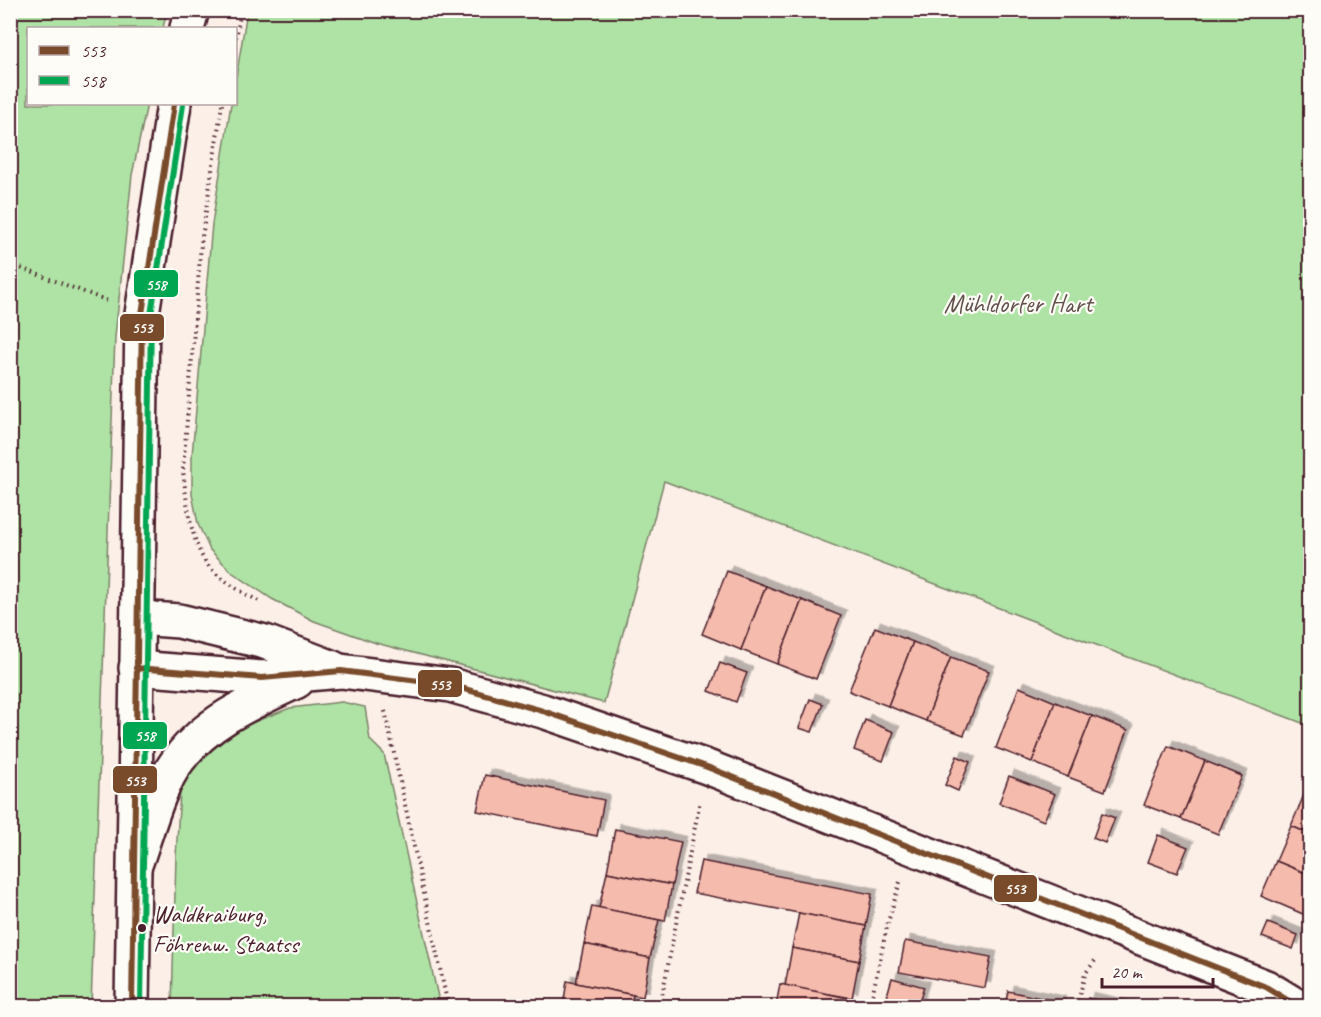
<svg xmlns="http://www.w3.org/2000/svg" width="1321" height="1017" viewBox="0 0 1321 1017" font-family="Caveat,sans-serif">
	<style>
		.green { fill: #aee3a5; stroke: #7c8168; stroke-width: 1.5 }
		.building { fill: #f5bbad; stroke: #4a1f2b; stroke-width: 1.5; filter: url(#shadow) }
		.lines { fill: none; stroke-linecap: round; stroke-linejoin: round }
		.street-casing { stroke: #4a1f2b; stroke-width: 38 }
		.secondary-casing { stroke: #4a1f2b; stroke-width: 38 }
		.path { stroke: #4a1f2b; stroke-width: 4; stroke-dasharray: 1.5 4.5; stroke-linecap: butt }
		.street { stroke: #fdfcf7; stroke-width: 33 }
		.secondary { stroke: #fdfcf7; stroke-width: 33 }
		.bus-1-casing { stroke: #fdfcf7; stroke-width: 10 }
		.bus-2-casing { stroke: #fdfcf7; stroke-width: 10 }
		.bus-1 { stroke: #7a4b2a; stroke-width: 6 }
		.bus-2 { stroke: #00a651; stroke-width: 6 }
		.bus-dot { fill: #4a1f2b; stroke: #fdfcf7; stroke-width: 2 }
		.labels { text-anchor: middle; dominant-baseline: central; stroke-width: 4.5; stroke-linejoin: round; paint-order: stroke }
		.bus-label { font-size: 24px; fill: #4a1f2b; stroke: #fdfcf7; text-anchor: start }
		.park-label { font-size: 26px; fill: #63504a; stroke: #fdfcf7 }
		.line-badge { stroke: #fdfcf7; stroke-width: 2 }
		.badge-label { font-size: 16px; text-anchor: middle; font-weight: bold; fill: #fff }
	</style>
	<defs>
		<filter id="shadow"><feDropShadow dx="5.5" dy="-5.5" stdDeviation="0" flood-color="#0004"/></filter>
	</defs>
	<rect width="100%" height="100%" fill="#fbefe8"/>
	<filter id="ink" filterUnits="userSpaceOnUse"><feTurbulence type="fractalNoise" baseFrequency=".0167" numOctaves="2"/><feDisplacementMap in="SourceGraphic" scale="12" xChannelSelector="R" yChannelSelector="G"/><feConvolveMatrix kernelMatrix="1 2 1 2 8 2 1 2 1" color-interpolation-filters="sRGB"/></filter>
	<g filter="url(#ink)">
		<g class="green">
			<path d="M10 11H167L163 28H28V104H147L132 175 115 337 91 1006H11Z"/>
			<path d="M247 11H1310V726L664 481 604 703 376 643 314 621 272 599 233 573 210 550 198 524 192 494V456L212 224 231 104H236V78Z"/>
			<path d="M342 702 365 707 370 740 384 754 440 1006H172L176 856 180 792 200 756 228 732 290 708Z"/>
		</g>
		<g class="building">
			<path d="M727 571 766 586 741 650 702 634Z"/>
			<path d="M766 586 802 600 777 664 741 650Z"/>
			<path d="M802 600 841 616 816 679 777 664Z"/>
			<path d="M875 627 913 642 888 706 849 691Z"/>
			<path d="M913 642 951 657 926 721 888 706Z"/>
			<path d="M951 657 989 671 964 735 926 721Z"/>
			<path d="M720 663 747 673 736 702 709 691Z"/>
			<path d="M1019 687 1055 702 1032 762 996 748Z"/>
			<path d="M810 699 823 704 812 732 799 728Z"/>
			<path d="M1055 702 1092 716 1068 777 1032 762Z"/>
			<path d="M1092 716 1128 730 1105 791 1068 777Z"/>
			<path d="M865 720 894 732 883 761 854 750Z"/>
			<path d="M1168 746 1205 761 1181 819 1144 805Z"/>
			<path d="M957 756 970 762 958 791 945 785Z"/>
			<path d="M1205 761 1242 776 1218 834 1181 819Z"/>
			<path d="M485 775 604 800 597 836 477 811Z"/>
			<path d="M1009 776 1055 794 1044 821 999 803Z"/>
			<path d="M1306 790 1310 792V834L1291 826Z"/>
			<path d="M1102 813 1115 818 1105 843 1093 838Z"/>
			<path d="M1291 826 1310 834V875L1276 861Z"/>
			<path d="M615 829 681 842 672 885 607 872Z"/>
			<path d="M1158 835 1188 847 1177 873 1148 862Z"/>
			<path d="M701 861 872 894 866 926 694 893Z"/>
			<path d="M1276 861 1310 875V917L1261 896Z"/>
			<path d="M607 872 672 885 665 921 599 908Z"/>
			<path d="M592 906 659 920 650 958 584 944Z"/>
			<path d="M799 913 866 926 859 961 792 948Z"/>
			<path d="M1268 923 1298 935 1293 949 1262 937Z"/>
			<path d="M905 941 991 957 985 988 899 972Z"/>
			<path d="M584 944 650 958 643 997 576 983Z"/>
			<path d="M792 948 859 961 852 998 785 986Z"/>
			<path d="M892 978 924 987 918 1006H912L886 999Z"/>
			<path d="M567 981 633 995 631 1006H563Z"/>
			<path d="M780 984 848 998 846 1006H776Z"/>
			<path d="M1008 991 1060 1002 1059 1006H1005Z"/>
			<path d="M1088 998 1124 1006H1086Z"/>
		</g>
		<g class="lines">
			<defs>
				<g id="street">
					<path d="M138 618 179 621 265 642 333 668"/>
					<path d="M136 668 262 678 341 671 450 685 543 711 707 767 1266 987 1297 1006"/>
					<path d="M136 862C147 832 159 784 179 759 208 720 254 701 297 681"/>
				</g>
				<g id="secondary">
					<path d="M187 28 192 10"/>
					<path d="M132 1006 142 314 174 104"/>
				</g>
			</defs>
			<use href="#street" class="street-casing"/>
			<use href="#secondary" class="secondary-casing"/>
			<g class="path">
				<path d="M236 38 241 10"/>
				<path d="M222 104 201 244 183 470C186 497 190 538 205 561 216 578 243 593 261 602"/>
				<path d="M10 264 108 301"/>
				<path d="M385 711 448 1006"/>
				<path d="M660 1006 700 801"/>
				<path d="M870 1006 888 922 900 882"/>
				<path d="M1077 1006 1085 974 1097 958"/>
			</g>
			<use href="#street" class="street"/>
			<use href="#secondary" class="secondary"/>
			<defs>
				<g id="bus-1">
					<path d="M136 668 262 678 341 671 450 685 543 711 707 767 1266 987 1297 1006"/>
					<path d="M132 1006 142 314 174 104"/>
				</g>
				<path id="bus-2" d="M141 1006 151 315 183 105"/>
			</defs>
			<use href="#bus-1" class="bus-1-casing"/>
			<use href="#bus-2" class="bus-2-casing"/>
			<use href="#bus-1" class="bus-1"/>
			<use href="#bus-2" class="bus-2"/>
		</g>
	</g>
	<circle class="bus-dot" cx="142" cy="928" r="5"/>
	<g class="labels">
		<g class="bus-label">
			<text x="153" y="914">Waldkraiburg,<tspan x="153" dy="30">Föhrenw. Staatss</tspan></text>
		</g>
		<g class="park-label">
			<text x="1018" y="303">Mühldorfer Hart</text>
		</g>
	</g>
	<g class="line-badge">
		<rect x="133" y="269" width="46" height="29" rx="6" fill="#00a651"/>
		<rect x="119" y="313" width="46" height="29" rx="6" fill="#7a4b2a"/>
		<rect x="417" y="669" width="46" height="29" rx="6" fill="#7a4b2a"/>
		<rect x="122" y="721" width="46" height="29" rx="6" fill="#00a651"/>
		<rect x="112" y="765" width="46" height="29" rx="6" fill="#7a4b2a"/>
		<rect x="993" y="874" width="45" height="29" rx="6" fill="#7a4b2a"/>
	</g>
	<g class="badge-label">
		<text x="156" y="290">558</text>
		<text x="142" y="333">553</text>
		<text x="440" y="690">553</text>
		<text x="145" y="741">558</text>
		<text x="135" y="786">553</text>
		<text x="1015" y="894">553</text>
	</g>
	<rect width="1321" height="1017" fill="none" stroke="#fdfcf7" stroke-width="36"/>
	<rect x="18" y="18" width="1285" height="981" fill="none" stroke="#4a1f2b" stroke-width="2" filter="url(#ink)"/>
	<rect x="27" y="27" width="210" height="78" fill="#fdfcf7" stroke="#b5a4a5" stroke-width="1.5"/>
	<rect x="39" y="46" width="30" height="9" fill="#7a4b2a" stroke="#b5a4a5" stroke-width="1.5"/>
	<text x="81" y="57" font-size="18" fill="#4a1f2b">553</text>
	<rect x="39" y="76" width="30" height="9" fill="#00a651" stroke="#b5a4a5" stroke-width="1.5"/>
	<text x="81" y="87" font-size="18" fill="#4a1f2b">558</text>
	<path d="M1102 978v9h111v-9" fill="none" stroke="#4a1f2b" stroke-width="3"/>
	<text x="1111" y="978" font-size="18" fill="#4a1f2b" stroke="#fdfcf7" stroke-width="4.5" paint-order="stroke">20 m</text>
</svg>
